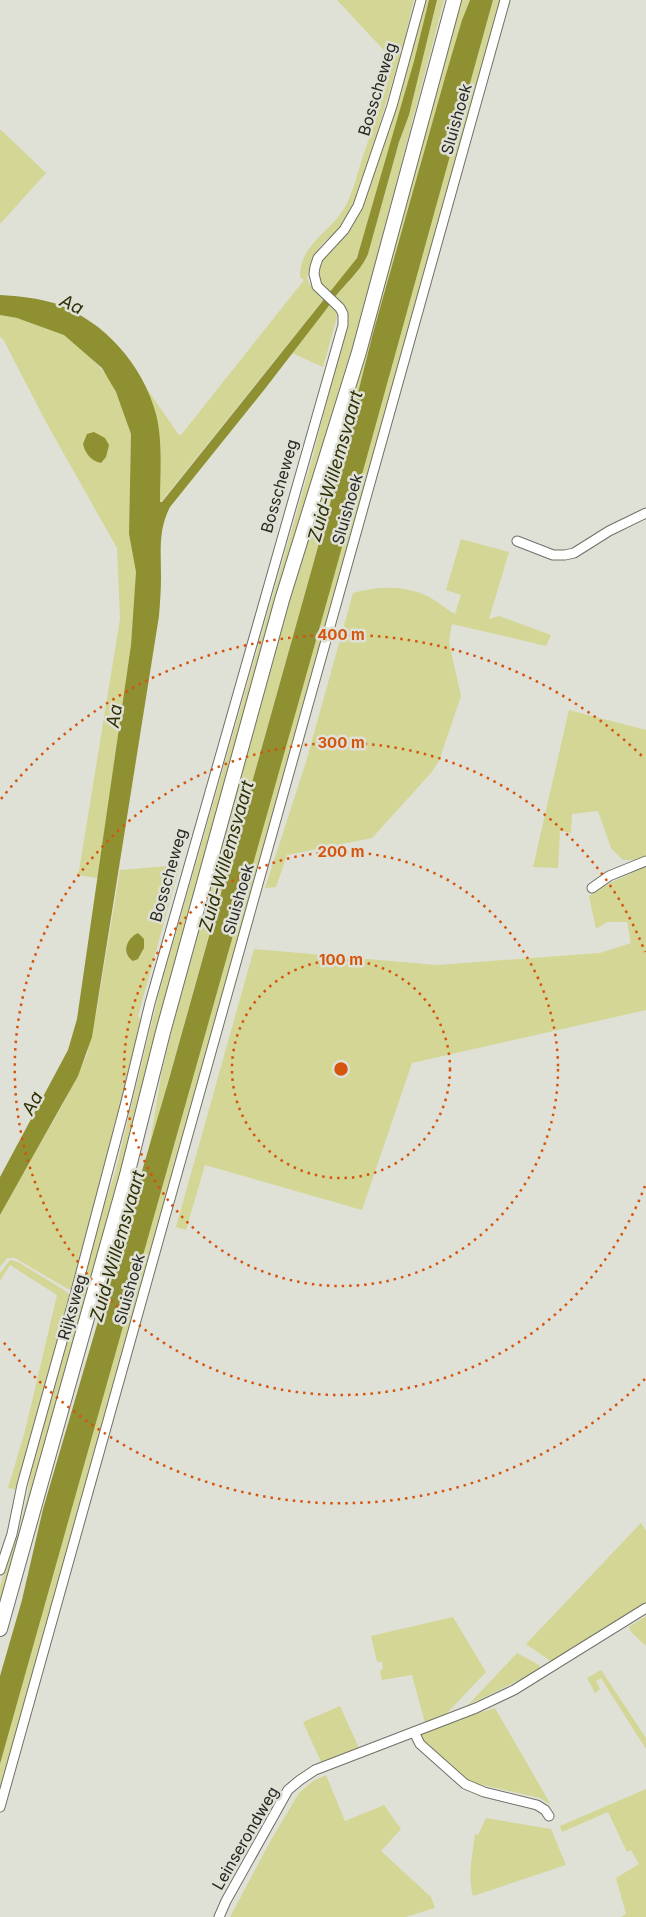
<svg xmlns="http://www.w3.org/2000/svg" width="646" height="1917" viewBox="0 0 646 1917" font-family="Inter,sans-serif">
	<style>
		.green { fill: #d3d694; fill-rule: evenodd }
		.water { fill: #8e9031 }
		.lines { fill: none; stroke-linecap: round; stroke-linejoin: round }
		.street-casing { stroke: #6f7067; stroke-width: 11 }
		.primary-casing { stroke: #6f7067; stroke-width: 16 }
		.street { stroke: #fff; stroke-width: 9 }
		.primary { stroke: #fff; stroke-width: 14 }
		.ring { fill: none; stroke: #d5540e; stroke-width: 2.5; stroke-dasharray: 2.5 5 }
		.labels { text-anchor: middle; dominant-baseline: central; stroke-width: 5; stroke-linejoin: round; paint-order: stroke }
		.street-label { font-size: 16px; fill: #282824; stroke: #e0e1d6 }
		.water-label { font-size: 18px; font-style: italic; fill: #303007; stroke: #e0e1d6 }
		.centre { fill: #d5540e; stroke: #e0e1d6; stroke-width: 2.5 }
		.ring-label { font-size: 15px; text-anchor: middle; font-weight: bold; fill: #d5540e; stroke: #e0e1d6; stroke-width: 5; stroke-linejoin: round; paint-order: stroke }
	</style>
	<rect width="100%" height="100%" fill="#e0e1d6"/>
	<g class="green">
		<path d="M337 0H414L402 50 359 193 343 225 321 245 311 262 307 278 310 285 324 299 160 503 158 424 147 389 179 435H181L304 280 300 277C299 244 333 231 346 205 353 192 357 176 361 162 373 128 383 94 393 60Z"/>
		<path d="M423 0H429L414 61 362 247 351 268 328 294C320 287 315 275 317 264L346 232Z"/>
		<path d="M437 0H444L349 364 62 1385C53 1410 45 1435 41 1462L0 1620V1586L20 1527 27 1498 35 1446 100 1217 115 1173 161 985 311 463 345 331C349 312 347 311 333 298L357 273 368 254 399 142 409 115Z"/>
		<path d="M462 0H470L462 20 446 74 373 333 330 504 149 1149 162 1070 186 971 286 610 324 491 433 97Z"/>
		<path d="M493 0H503L0 1794V1764L331 587Z"/>
		<path d="M0 129 46 173 0 224Z"/>
		<path d="M330 304 336 311 337 317 323 367 292 353Z"/>
		<path d="M0 315 17 318 64 334 92 359 109 378 124 410 131 434 129 534 136 572 135 598 131 645 98 878 76 875 79 871 120 619 117 548 46 422 3 339 0 337Z"/>
		<path d="M461 539 509 552 489 619 499 616 551 635 546 646 452 624 449 642 461 696 439 761 431 773 372 838 287 855 276 887 265 888 306 762 353 593C378 586 406 585 429 597 438 602 446 609 455 614L461 595 446 590Z"/>
		<path d="M569 710 646 730V856L635 860H623L611 848 598 811 572 814 571 833 560 831 558 868 533 867Z"/>
		<path d="M180 865 138 1016 142 1022 73 1289H68L15 1258H7L0 1267V1215L63 1104 87 1055 97 1009 120 870ZM142 937C146 945 143 952 138 959L126 952V945Z"/>
		<path d="M646 867V1010L412 1063 362 1210 205 1165 186 1230 176 1227 254 949 437 965 586 954 600 953 631 943 627 922H607L596 929 589 896 603 886Z"/>
		<path d="M10 1260 18 1262 64 1290 72 1297 18 1490 8 1488 25 1431 57 1295 10 1265 0 1281V1273Z"/>
		<path d="M641 1523 646 1531V1602L552 1662 526 1644Z"/>
		<path d="M646 1616V1646L631 1632 629 1627Z"/>
		<path d="M453 1617 486 1672 447 1713 425 1723 412 1675 382 1680 380 1671 383 1669 382 1662H377L371 1636Z"/>
		<path d="M517 1653 539 1665 540 1670 468 1705Z"/>
		<path d="M601 1670 646 1738V1749L601 1678 596 1681 600 1689 595 1693 587 1678Z"/>
		<path d="M340 1706 359 1748 322 1764 303 1722Z"/>
		<path d="M495 1708 551 1805 540 1798 469 1782 427 1748 421 1737 422 1733 431 1728Z"/>
		<path d="M326 1775 345 1821 384 1805 401 1829 381 1851 431 1897 435 1908 406 1917H230L271 1840 299 1793 313 1781Z"/>
		<path d="M646 1789V1917H621L626 1914 616 1878 639 1864 631 1850 627 1852 608 1812 562 1832 560 1826Z"/>
		<path d="M486 1818 551 1829 566 1865 473 1896C467 1874 473 1855 475 1834L478 1835Z"/>
	</g>
	<g class="water">
		<path d="M429 0H437L409 115 399 142 368 254C359 275 339 288 328 307L264 390 170 507C158 530 161 552 161 577 161 590 160 603 159 616L92 1037 78 1076 0 1215V1177L68 1050 77 1019 131 645 136 572 129 534 131 434 116 392 102 368 64 335 17 318 0 315V295C19 296 38 298 57 304 105 322 143 365 156 414 163 442 160 473 160 502H162L357 258 414 61Z"/>
		<path d="M470 0H493L331 587 0 1764V1676L22 1600 43 1509 169 1079 330 504 373 333 446 74 462 20Z"/>
		<path d="M94 432 105 438 109 445 106 457 101 463C91 461 85 453 83 444L87 434Z"/>
		<path d="M138 933 144 939V948L138 959 133 961C121 953 126 939 138 933Z"/>
	</g>
	<g class="lines">
		<defs>
			<g id="street">
				<path d="M517 541 553 555H565L574 553 609 531 646 513"/>
				<path d="M592 888 609 876 646 861"/>
				<path d="M0 1570 12 1534 22 1485 75 1295 126 1102 150 1003 343 325V314L340 308 317 286 314 274 315 267 318 258 344 230 358 206 392 106 421 0"/>
				<path d="M414 1732 420 1744 465 1784 484 1792 537 1805 545 1810 549 1816"/>
				<path d="M0 1807 505 0"/>
				<path d="M219 1917 226 1901 288 1790 300 1780 315 1770 476 1708 514 1690 646 1608"/>
			</g>
			<path id="primary" d="M0 1629 127 1175 163 1032 282 600 359 352 454 0"/>
		</defs>
		<use href="#street" class="street-casing"/>
		<use href="#primary" class="primary-casing"/>
		<use href="#street" class="street"/>
		<use href="#primary" class="primary"/>
	</g>
	<g class="ring">
		<circle cx="341" cy="1069" r="109"/>
		<circle cx="341" cy="1069" r="217"/>
		<path d="M645 1186A326 326 0 1 1 645 952"/>
		<path d="M645 1379A434 434 0 0 1 1 1339M1 799A434 434 0 0 1 645 759"/>
	</g>
	<g class="labels">
		<g class="street-label">
			<text transform="translate(377 89) rotate(-73)">Bosscheweg</text>
			<text transform="translate(456 119) rotate(-74)">Sluishoek</text>
			<text transform="translate(279 486) rotate(-74)">Bosscheweg</text>
			<text transform="translate(347 509) rotate(-74)">Sluishoek</text>
			<text transform="translate(168 875) rotate(-74)">Bosscheweg</text>
			<text transform="translate(238 899) rotate(-74)">Sluishoek</text>
			<text transform="translate(129 1289) rotate(-74)">Sluishoek</text>
			<text transform="translate(72 1307) rotate(-74)">Rijksweg</text>
			<text transform="translate(245 1838) rotate(-60)">Leinserondweg</text>
		</g>
		<g class="water-label">
			<text transform="translate(72 304) rotate(25)">Aa</text>
			<text transform="translate(335 466) rotate(-74)">Zuid-Willemsvaart</text>
			<text transform="translate(114 716) rotate(-81)">Aa</text>
			<text transform="translate(226 856) rotate(-74)">Zuid-Willemsvaart</text>
			<text transform="translate(32 1103) rotate(-61)">Aa</text>
			<text transform="translate(117 1246) rotate(-74)">Zuid-Willemsvaart</text>
		</g>
	</g>
	<circle cx="341" cy="1069" r="8" class="centre"/>
	<g class="ring-label">
		<text x="341" y="640">400 m</text>
		<text x="341" y="748">300 m</text>
		<text x="341" y="857">200 m</text>
		<text x="341" y="965">100 m</text>
	</g>
</svg>
